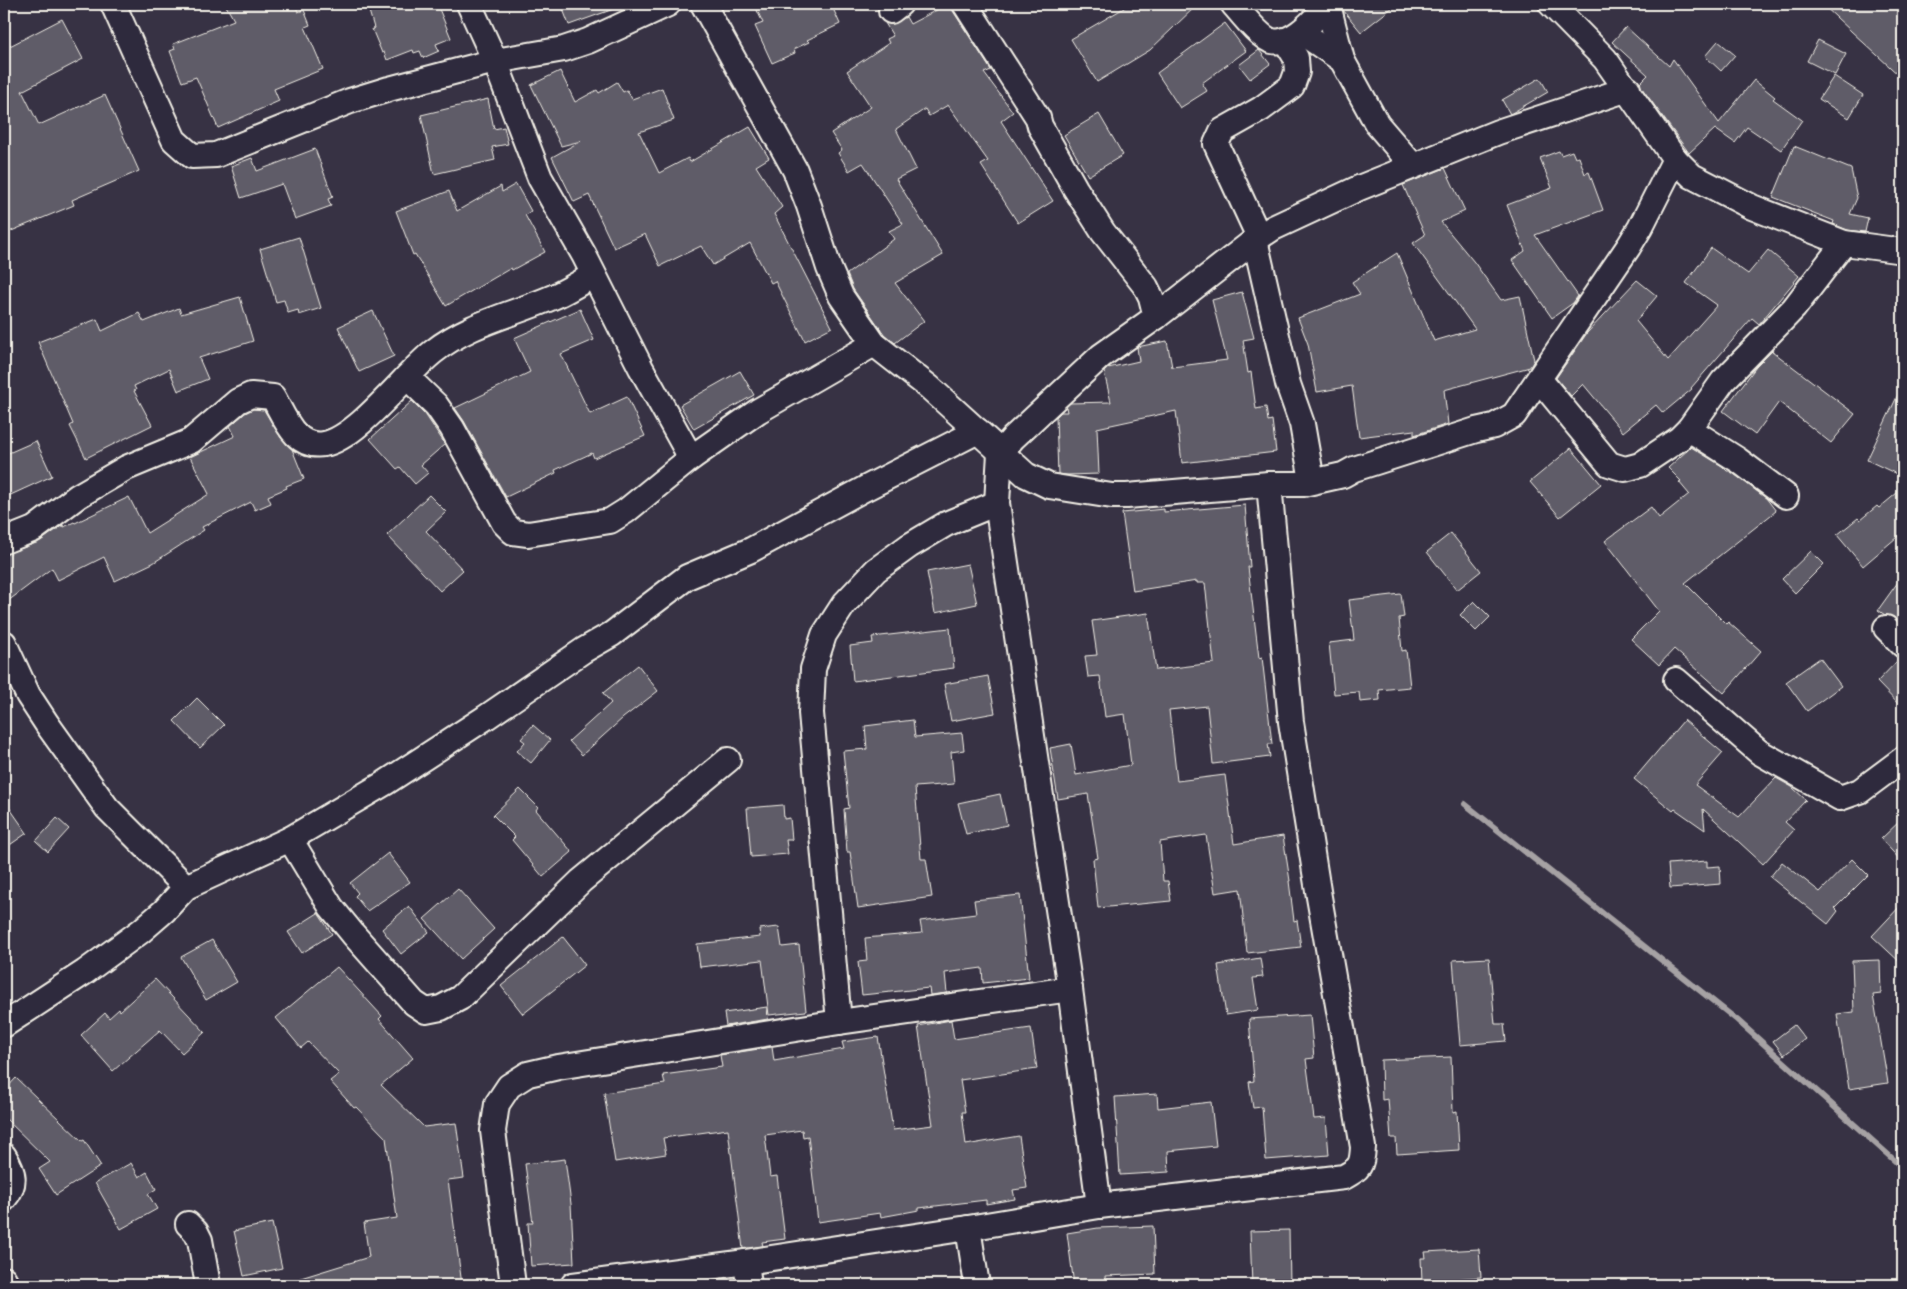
<svg xmlns="http://www.w3.org/2000/svg" width="1907" height="1289" viewBox="0 0 1907 1289" font-family="Dekko,sans-serif">
	<style>
		.lines { fill: none; stroke-linecap: round; stroke-linejoin: round }
		.stream { stroke: #a6a2a4; stroke-width: 6 }
		.building { fill: #5f5c67; stroke: #f4f1e8 }
		.street-casing { stroke: #f4f1e8; stroke-width: 28 }
		.street { stroke: #2f2a3d; stroke-width: 24 }
	</style>
	<rect width="100%" height="100%" fill="#373244"/>
	<filter id="ink" filterUnits="userSpaceOnUse"><feTurbulence type="fractalNoise" baseFrequency=".02" numOctaves="2"/><feDisplacementMap in="SourceGraphic" scale="10" xChannelSelector="R" yChannelSelector="G"/><feConvolveMatrix kernelMatrix="1 2 1 2 8 2 1 2 1" color-interpolation-filters="sRGB"/></filter>
	<g filter="url(#ink)">
		<g class="lines">
			<path class="stream" d="M1465 804 1737 1020 1903 1168"/>
		</g>
		<g class="building">
			<path d="M225 4H295L298 12 304 10 310 25 305 27 323 69 274 89 279 101 218 128 196 77 182 82 170 51 175 49 173 44 234 20Z"/>
			<path d="M367 4H437L451 38 436 44 439 51 423 58 420 51 414 53 413 50 387 60 384 52 382 53 372 29 374 28Z"/>
			<path d="M561 4H622V6L569 25Z"/>
			<path d="M754 4H831L840 24 807 40 809 42 794 49 795 53 772 63 755 26 763 23Z"/>
			<path d="M948 4H951L953 11 991 70 984 73 1013 112 1001 121 1053 201 1018 223 981 165 988 161 948 105 929 116 925 109 896 129 916 169 896 179 943 255 895 283 924 321 895 343 884 334 853 289 847 274 894 239 889 231 903 224 863 163 849 171 838 153 842 150 831 133 871 107 847 71 889 43 887 39 893 36 885 23 893 24 906 17 910 24Z"/>
			<path d="M1128 4H1198L1150 50 1097 82 1071 39 1124 8Z"/>
			<path d="M1342 4H1397L1361 32 1343 10Z"/>
			<path d="M1822 4H1903V79L1851 31Z"/>
			<path d="M62 19 83 59 22 91 39 125 105 95 139 171 72 200 74 205 9 232 4 220V49Z"/>
			<path d="M1225 23 1246 51 1202 83 1207 91 1180 108 1157 73Z"/>
			<path d="M1626 27 1669 66 1673 59 1719 123 1754 80 1775 97 1773 99 1802 120 1781 150 1747 127 1735 143 1715 129 1689 153 1641 87 1640 83 1648 75 1612 42Z"/>
			<path d="M1818 40 1846 54 1835 75 1807 61Z"/>
			<path d="M1718 41 1735 55 1721 71 1705 56Z"/>
			<path d="M1259 50 1270 64 1250 79 1239 65Z"/>
			<path d="M560 71 575 102 597 90 599 93 617 82 623 92 627 90 632 99 662 88 674 120 639 132 659 173 688 158 690 162 750 127 769 158 756 166 782 207 774 214 832 327 805 341 775 281 771 283 750 243 713 265 701 246 660 266 645 234 614 248 589 195 574 202 552 157 581 141 561 146 531 85Z"/>
			<path d="M1834 76 1863 95 1849 118 1819 99Z"/>
			<path d="M1540 78 1548 92 1510 114 1502 100Z"/>
			<path d="M488 99 494 129 504 127 508 144 492 147 495 160 434 174 421 115Z"/>
			<path d="M1099 114 1123 155 1088 176 1064 135Z"/>
			<path d="M1794 146 1851 169 1857 198 1850 214 1868 218 1865 232 1847 230 1833 224 1834 221 1773 197Z"/>
			<path d="M315 149 333 197 328 199 331 206 295 219 282 184 241 198 231 166 252 158 257 171Z"/>
			<path d="M1559 151 1561 155 1572 151 1575 158 1579 157 1585 174 1589 172 1603 210 1535 235 1578 296 1573 303 1552 318 1512 260 1525 251 1507 205 1552 188 1540 158Z"/>
			<path d="M1445 168 1465 211 1441 222 1474 262 1501 300 1520 296 1534 360 1530 367 1444 390 1448 424 1414 435V430L1359 437 1352 386 1317 392 1308 344 1298 318 1360 294 1352 282 1397 253 1434 341 1475 329 1413 243 1425 235 1403 185Z"/>
			<path d="M516 184 531 211 525 215 545 252 512 270 511 268 446 306 415 254 413 255 396 211 449 191 457 211 501 186 502 192Z"/>
			<path d="M299 237 321 308 299 315 298 310 288 313 284 300 276 302 260 249Z"/>
			<path d="M1711 248 1748 274 1768 250 1799 276 1759 324 1752 318 1691 388 1692 389 1663 413 1656 405 1623 432 1583 384 1571 396 1556 378 1587 333 1637 280 1657 296 1636 321 1668 360 1717 305 1686 283Z"/>
			<path d="M1242 292 1254 338 1243 340 1248 373 1251 372 1256 409 1266 407 1268 421 1272 420 1276 452 1182 463 1176 411 1097 428 1099 474 1067 475 1058 474 1056 417 1061 412H1067L1066 407 1070 403 1111 402 1104 372 1108 368 1139 361 1137 347 1167 341 1172 367 1227 360 1212 300Z"/>
			<path d="M240 297 253 341 199 358 208 379 178 391 169 369 134 386 136 390 134 391 152 425 86 458 70 426 73 424 38 342 97 319 102 331 139 313 144 322 179 308 181 314Z"/>
			<path d="M580 309 594 340 561 354 590 414 627 397 645 436 594 458 592 453 555 470 556 473 506 497 464 421 455 408 530 372 514 338Z"/>
			<path d="M373 311 394 356 359 372 338 327Z"/>
			<path d="M1772 351 1855 414 1831 443 1779 402 1755 435 1723 411 1756 367Z"/>
			<path d="M740 371 754 395 694 429 680 405Z"/>
			<path d="M1903 384V477L1867 460Z"/>
			<path d="M412 401 425 414 445 444 421 465 428 473 415 484 400 467 397 469 370 439Z"/>
			<path d="M253 409 264 410 281 438 292 449 304 479 286 486 287 488 268 496 271 503 255 510 251 502 202 527 204 530 153 563 115 581 104 557 58 580 52 568 4 604V556L6 554 39 542 63 525 64 527 74 522 75 523 129 497 147 533 209 494 190 457 235 436 230 426 245 413Z"/>
			<path d="M36 441 52 476 4 498V455Z"/>
			<path d="M1691 447 1722 466 1727 471H1730L1766 498 1776 511 1685 583 1726 624 1728 622 1761 651 1724 693 1674 649 1659 665 1631 639 1659 611 1605 541 1651 507 1659 518 1689 494 1679 482 1681 481 1668 468Z"/>
			<path d="M1571 448 1601 484 1560 517 1530 482Z"/>
			<path d="M1903 488V532L1863 566 1837 535 1858 518 1860 520 1877 506 1879 508Z"/>
			<path d="M429 495 446 512 426 531 463 570 440 591 387 535Z"/>
			<path d="M1245 505 1250 567H1248L1259 658 1262 657 1272 744H1268L1270 757 1213 764 1207 706 1169 710 1177 781 1225 775 1234 844 1283 836 1290 881H1289L1294 921 1297 920 1301 947 1247 953 1240 889 1215 893 1206 835 1160 842 1163 881H1168L1171 901 1098 908 1093 859 1098 858 1088 794 1058 799 1050 748 1071 744 1076 775 1131 765 1125 714 1105 717 1100 676 1088 677 1085 656 1097 655 1092 621 1148 613 1156 670 1214 663 1205 583H1197V581L1133 591 1122 513 1164 509V512Z"/>
			<path d="M1451 533 1481 571 1457 590 1427 552Z"/>
			<path d="M1811 551 1824 564 1795 593 1782 579Z"/>
			<path d="M968 564 977 604 935 613 927 572Z"/>
			<path d="M1903 575V626L1895 618 1885 615 1878 610Z"/>
			<path d="M1401 594 1404 617 1399 618 1402 651 1406 650 1410 687 1379 690 1380 700 1360 702 1359 692 1334 694 1329 643 1354 640 1349 600Z"/>
			<path d="M1474 601 1490 617 1476 631 1460 615Z"/>
			<path d="M950 628 954 668 853 681 850 646 873 643 872 637Z"/>
			<path d="M1820 658 1841 686 1807 711 1786 682Z"/>
			<path d="M1900 658H1903V709L1877 682Z"/>
			<path d="M638 665 658 691 623 718 582 755 569 741 611 703 603 693Z"/>
			<path d="M988 676 995 713 951 721 944 684Z"/>
			<path d="M197 698 224 725 200 748 174 721Z"/>
			<path d="M913 720 915 737 962 733 964 750 951 752 954 784 915 787 921 859H926L932 897 858 908 850 852H847L844 809 849 808 843 751 867 749 865 726Z"/>
			<path d="M1684 720 1723 753 1695 785 1739 817 1776 778 1792 787 1806 800 1785 822 1794 830 1763 864 1703 809 1705 830 1675 809 1673 811 1634 779Z"/>
			<path d="M533 725 550 740 531 763 517 751 525 742 521 739Z"/>
			<path d="M520 789 538 807 536 810 572 852 543 877 512 840 515 837 493 815Z"/>
			<path d="M1000 794 1007 825 966 834 958 803Z"/>
			<path d="M4 800 27 833 4 849Z"/>
			<path d="M783 805 784 819 790 818 792 840H786L788 854 751 857 747 808Z"/>
			<path d="M57 818 69 829 48 852 36 841Z"/>
			<path d="M1903 818V863L1881 839Z"/>
			<path d="M388 853 410 882 367 911 355 896 358 893 350 883Z"/>
			<path d="M1852 859 1868 875 1835 908 1838 911 1828 924 1770 877 1782 862 1820 892Z"/>
			<path d="M1707 861V867L1720 866 1721 884 1670 888 1668 864Z"/>
			<path d="M458 889 494 929 461 959 424 919Z"/>
			<path d="M1020 895 1029 978 983 983 982 968 945 973 947 993 930 995 929 988 862 995 858 962 867 961 865 938 922 933 920 921 976 914 974 900Z"/>
			<path d="M1903 903V965L1872 936Z"/>
			<path d="M409 906 429 932 401 954 382 929Z"/>
			<path d="M318 913 332 934 302 953 288 932Z"/>
			<path d="M779 927 782 947 799 945 806 1011 769 1015 762 960 700 967 697 944 760 937 759 929Z"/>
			<path d="M563 937 585 965 523 1014 501 986Z"/>
			<path d="M212 940 237 982 206 1000 181 957Z"/>
			<path d="M1260 958 1263 977 1253 978 1258 1010 1226 1015 1218 965Z"/>
			<path d="M1489 958 1495 1024H1504L1506 1041 1460 1045 1453 960Z"/>
			<path d="M1880 960 1881 994 1873 995 1888 1083 1849 1089 1837 1014 1854 1012 1852 961Z"/>
			<path d="M337 967 382 1016 379 1019 413 1058 381 1085 424 1127 456 1123 464 1178 448 1180 462 1285H291V1281L369 1257 364 1223 397 1218 386 1138 356 1107 354 1108 330 1081 339 1074 308 1042 301 1048 276 1018Z"/>
			<path d="M155 979 205 1032 182 1053 160 1030 113 1071 81 1035 105 1013 109 1018 119 1009 120 1011Z"/>
			<path d="M767 1007 768 1019 726 1026 724 1013Z"/>
			<path d="M1310 1015 1314 1058 1306 1059 1314 1119 1326 1118 1329 1155 1266 1160 1262 1107 1253 1108 1249 1082 1254 1081 1249 1019Z"/>
			<path d="M951 1020 954 1039 1031 1028 1037 1069 960 1080 965 1112H962L966 1145 1019 1136 1027 1188 1013 1190 1015 1199 986 1204V1200L919 1208V1210L881 1217 880 1213 818 1222 808 1136 803 1137 802 1130 765 1135 770 1177 777 1176 785 1239 762 1242 763 1246 743 1249 728 1129 663 1138 666 1154 615 1162 604 1093 665 1084 663 1075 722 1067 720 1055 772 1047 774 1061 844 1049 842 1042 878 1037 893 1130 933 1125 918 1026Z"/>
			<path d="M1794 1025 1805 1039 1784 1055 1773 1041Z"/>
			<path d="M1451 1057 1453 1112 1457 1111 1459 1150 1397 1154 1396 1138H1391L1388 1099 1382 1100 1381 1060Z"/>
			<path d="M16 1078 82 1141 84 1140 101 1166 56 1195 39 1169 50 1162 4 1117V1091Z"/>
			<path d="M1157 1094 1158 1108 1211 1102 1216 1146 1168 1151 1169 1172 1120 1175 1115 1097Z"/>
			<path d="M565 1159 571 1204 574 1263 531 1266 528 1223H533L525 1164Z"/>
			<path d="M131 1163 139 1177 147 1172 156 1189 148 1194 157 1209 121 1229 95 1183Z"/>
			<path d="M272 1223 282 1268 244 1276 234 1231Z"/>
			<path d="M1153 1226 1155 1274 1105 1276 1106 1285H1074L1067 1233 1098 1228Z"/>
			<path d="M1289 1230 1290 1285H1252L1250 1231Z"/>
			<path d="M1479 1249 1481 1277 1422 1281 1421 1258H1426L1425 1252Z"/>
		</g>
		<g class="lines">
			<defs>
				<g id="street">
					<path d="M113 4 174 140 192 156 216 155 350 101 389 89 495 61 564 49 588 41 668 4"/>
					<path d="M469 4 495 61 540 178 584 255 641 368 691 458"/>
					<path d="M703 4 795 170 809 206 829 268 841 296 874 344 929 387 1026 475 1049 486 1112 496H1127L1269 484H1303L1343 475 1354 469 1476 430 1494 426 1514 415 1629 246 1640 228 1675 159"/>
					<path d="M965 4 1038 118 1040 126 1075 188 1103 232 1146 287 1151 297 1156 317"/>
					<path d="M1233 4C1241 13 1260 38 1272 41 1293 46 1316 17 1329 4"/>
					<path d="M1551 4 1605 59 1675 159 1692 176 1752 207 1844 243 1903 251"/>
					<path d="M1328 5 1342 60 1377 124 1413 166"/>
					<path d="M891 11 900 4"/>
					<path d="M1301 32 1342 60"/>
					<path d="M1259 237 1216 144 1222 131 1261 109 1292 86 1297 72 1296 58 1285 40"/>
					<path d="M1255 240 1288 384 1302 424 1312 481"/>
					<path d="M407 377 436 405 452 428 504 523 513 532 528 534 610 521 626 511 691 458 758 411 874 344"/>
					<path d="M1539 379 1609 464 1625 469 1640 465 1679 439 1689 429 1723 381 1794 308 1844 243"/>
					<path d="M1689 429 1738 460 1786 496"/>
					<path d="M4 541 34 529 78 496 126 468 191 441 238 401 251 395 273 397C285 418 295 449 324 444 358 438 405 374 433 352 469 323 512 315 553 297 567 291 580 283 593 275"/>
					<path d="M1886 628 1903 645"/>
					<path d="M4 643 28 695 47 724 107 808 186 887"/>
					<path d="M1676 680 1759 752 1840 798 1860 791 1903 759"/>
					<path d="M290 839 331 907 353 934 414 1003 426 1011 441 1008 460 998 581 881 728 760"/>
					<path d="M839 1022 811 713 813 669 824 635 844 604 876 570 909 546 946 524 997 503"/>
					<path d="M4 1025 85 972 141 931 164 911 186 887 290 839 385 783 485 718 584 650 612 634 687 577 751 550 864 489 978 431"/>
					<path d="M4 1156C14 1172 17 1184 4 1199"/>
					<path d="M1099 1206 1070 989 997 503 1000 453 1013 438 1101 356 1156 317 1255 240 1273 228 1359 188 1498 132 1628 89"/>
					<path d="M188 1224 196 1232 200 1240 208 1285"/>
					<path d="M968 1228 977 1285"/>
					<path d="M746 1262 749 1285"/>
					<path d="M4 1279 5 1285"/>
					<path d="M513 1285 493 1131 497 1104 509 1086 528 1074 558 1067 839 1022 1070 989"/>
					<path d="M573 1285 746 1262 968 1228 1099 1206 1344 1177C1360 1168 1362 1166 1363 1147L1319 897 1291 722 1269 484"/>
				</g>
			</defs>
			<use href="#street" class="street-casing"/>
			<use href="#street" class="street"/>
		</g>
	</g>
	<rect width="1907" height="1289" fill="none" stroke="#2f2a3d" stroke-width="20"/>
	<rect x="10" y="10" width="1887" height="1269" fill="none" stroke="#f4f1e8" stroke-width="2" filter="url(#ink)"/>
</svg>
